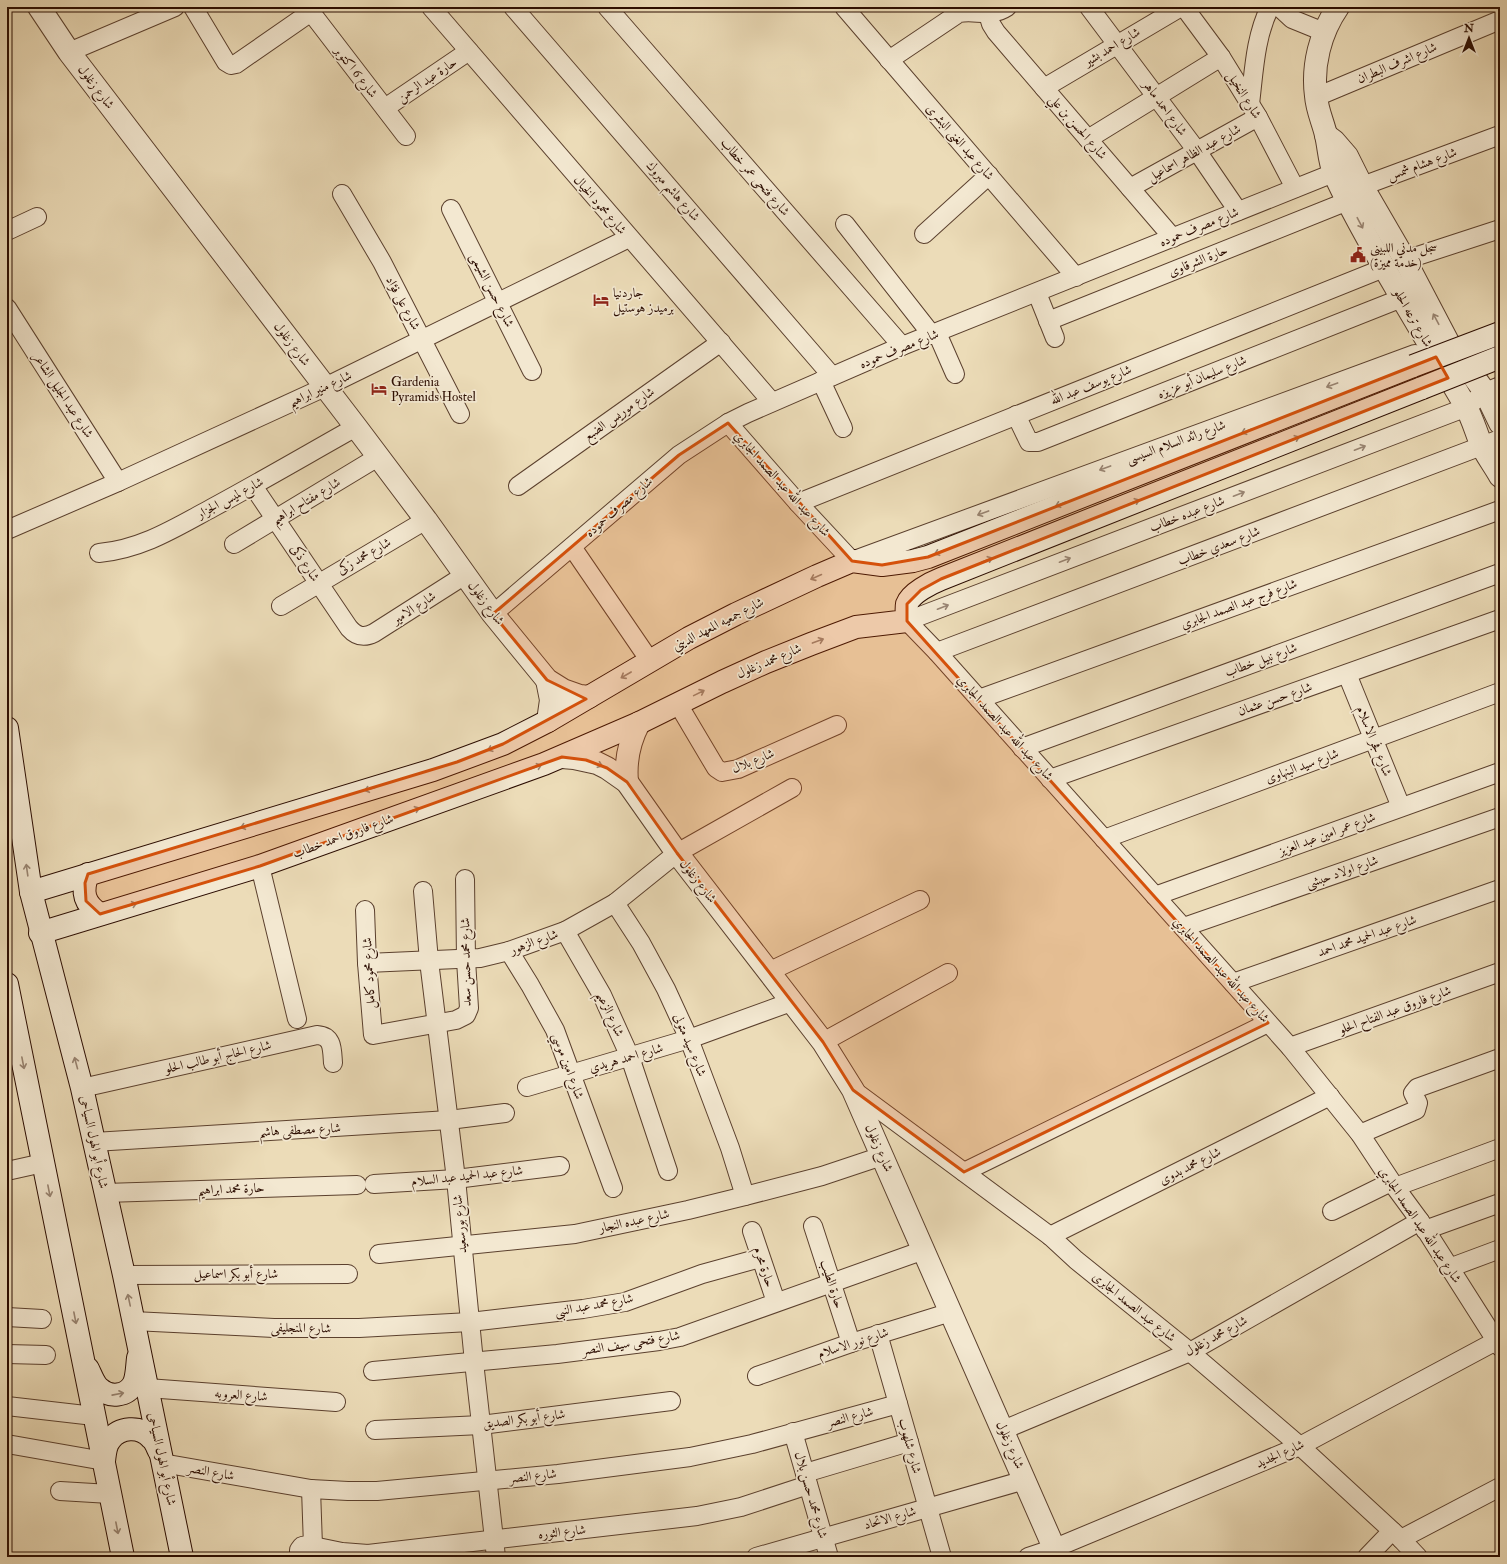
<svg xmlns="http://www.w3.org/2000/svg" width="1507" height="1564" viewBox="0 0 1507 1564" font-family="'IM FELL Double Pica',Amiri,serif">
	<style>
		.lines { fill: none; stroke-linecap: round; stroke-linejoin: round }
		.minor-casing { stroke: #5b402e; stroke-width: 20 }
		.tertiary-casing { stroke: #5b402e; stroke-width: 24 }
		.secondary-casing { stroke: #2b0c00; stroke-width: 24 }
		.minor { stroke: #f3e8d1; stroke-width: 18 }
		.tertiary { stroke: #f3e8d1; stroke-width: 22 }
		.secondary { stroke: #f3e8d1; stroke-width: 22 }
		.secondary-bridge-casing { stroke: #2b0c00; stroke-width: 24; stroke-linecap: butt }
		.secondary-bridge { stroke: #f3e8d1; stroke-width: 22 }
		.oneway { stroke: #998573 }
		.marked { fill: #d5510b; fill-opacity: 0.2; stroke: #d5510b; stroke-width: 3; stroke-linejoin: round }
		.labels { text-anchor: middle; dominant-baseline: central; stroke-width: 3.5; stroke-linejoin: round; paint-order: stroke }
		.street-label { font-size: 13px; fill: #2b0c00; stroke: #f3e8d1 }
		.poi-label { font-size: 13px; fill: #2b0c00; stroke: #f3e8d1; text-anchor: start }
	</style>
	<rect width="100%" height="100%" fill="#ecdcb8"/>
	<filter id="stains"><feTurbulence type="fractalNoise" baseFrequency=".005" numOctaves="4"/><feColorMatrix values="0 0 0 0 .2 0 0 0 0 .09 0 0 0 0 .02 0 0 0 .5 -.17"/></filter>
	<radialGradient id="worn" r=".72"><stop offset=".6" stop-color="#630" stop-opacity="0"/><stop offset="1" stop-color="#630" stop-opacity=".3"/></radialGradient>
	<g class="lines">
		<defs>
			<g id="minor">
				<path d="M193 7 226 62 231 65 236 64 311 12"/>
				<path d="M307 7 406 136"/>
				<path d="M431 7 771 401"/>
				<path d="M513 7 832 376"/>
				<path d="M607 7 902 346"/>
				<path d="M844 7 1076 277"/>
				<path d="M1089 7 1197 151 1238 211"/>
				<path d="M1184 7 1221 57 1258 117 1295 188"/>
				<path d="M1279 7 1292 19 1324 32"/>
				<path d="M988 14 991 24 996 32 1173 238"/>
				<path d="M69 52 175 7"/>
				<path d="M889 60 959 13C977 10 990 18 1007 7"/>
				<path d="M1044 88 1181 7"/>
				<path d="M1316 97 1500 20"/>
				<path d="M1250 104C1254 71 1255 37 1270 7"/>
				<path d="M385 108 469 51"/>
				<path d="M1088 139 1221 57"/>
				<path d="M1130 188 1258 117"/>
				<path d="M1349 191 1500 135"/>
				<path d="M342 194 382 262 460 414"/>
				<path d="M451 209 532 371"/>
				<path d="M845 224 932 335"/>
				<path d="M7 231 37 217"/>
				<path d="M924 234 989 175"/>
				<path d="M1405 260 1500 229"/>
				<path d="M1037 293 1055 338"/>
				<path d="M7 308 118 482"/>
				<path d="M1048 321 1348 201"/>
				<path d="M937 333 955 374"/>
				<path d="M821 381 843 428"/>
				<path d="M1500 386 1485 392 1467 407 907 621 937 652 1290 1047 1360 1134 1395 1187 1420 1221 1500 1347"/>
				<path d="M1016 415 1029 442H1038L1402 298"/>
				<path d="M728 423 798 503 852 561 1415 354"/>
				<path d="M253 486 349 628C357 637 364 638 374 633L465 575"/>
				<path d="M518 486 721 342"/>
				<path d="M798 503 1384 268"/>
				<path d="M7 530 118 482 325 387 629 238"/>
				<path d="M234 544 378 457"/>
				<path d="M572 547 650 661"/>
				<path d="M99 553C142 549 175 528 212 508 260 482 308 454 356 427"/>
				<path d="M281 606 426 520"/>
				<path d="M493 614 679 455 728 423 748 413 902 346 1346 168"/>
				<path d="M937 652 1500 439"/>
				<path d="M1347 674 1401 807"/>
				<path d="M979 699 1500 510"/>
				<path d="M678 704 716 768 722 772 738 769 837 725"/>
				<path d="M1022 748 1500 573"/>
				<path d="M1050 779 1500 619"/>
				<path d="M1104 839 1500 692"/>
				<path d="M260 866 297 1019"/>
				<path d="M423 891 429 961 456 1179 474 1362 496 1557"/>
				<path d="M1155 896 1500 772"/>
				<path d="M615 903 641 943 666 989 689 1039 730 1148 745 1196"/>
				<path d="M365 910 367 963 373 1035 456 1020 466 1015 469 1008 466 960 465 879"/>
				<path d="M1184 927 1500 817"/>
				<path d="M565 931 602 995 630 1057 668 1171"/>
				<path d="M509 951 530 985 555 1030 613 1188"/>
				<path d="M367 963 480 958 509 951 565 931 615 903 677 853 792 788"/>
				<path d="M768 972 920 900"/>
				<path d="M1233 983 1500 889"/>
				<path d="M823 1042 948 973"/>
				<path d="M1290 1047 1500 972"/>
				<path d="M527 1087 689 1039 791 1002"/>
				<path d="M82 1088 317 1035C333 1036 332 1049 333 1063"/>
				<path d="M853 1090 1050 1236 1076 1260 1190 1352 1300 1446 1401 1539 1418 1557"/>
				<path d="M1360 1134 1416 1110 1418 1103 1413 1093 1417 1088 1500 1058"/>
				<path d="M94 1142 449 1120 505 1113"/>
				<path d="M7 1171 43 1163"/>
				<path d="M964 1172 1268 1023"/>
				<path d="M374 1184 456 1179 560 1166"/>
				<path d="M1395 1187 1500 1148"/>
				<path d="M105 1193 357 1185"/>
				<path d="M1332 1211 1391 1182"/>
				<path d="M813 1226 851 1343"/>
				<path d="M1425 1230 1500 1203"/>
				<path d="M752 1231 776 1302"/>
				<path d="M1050 1236 1330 1096"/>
				<path d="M379 1254 575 1234 688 1210 745 1196 822 1176 882 1156"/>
				<path d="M1449 1268 1500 1249"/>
				<path d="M124 1275 348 1274"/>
				<path d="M7 1317 42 1319"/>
				<path d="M133 1321 274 1328H359L470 1322 583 1309 625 1302 702 1274 760 1258"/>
				<path d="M878 1334 942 1557"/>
				<path d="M7 1354 46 1355"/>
				<path d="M373 1371 557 1354 659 1341 680 1337 924 1250"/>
				<path d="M757 1376 851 1343 951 1312"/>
				<path d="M147 1388 336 1402"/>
				<path d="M7 1406 94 1416"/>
				<path d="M375 1430 481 1425 671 1401"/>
				<path d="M1003 1430 1190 1352 1420 1221"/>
				<path d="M793 1432 829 1557"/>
				<path d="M7 1444 104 1461"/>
				<path d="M162 1463 311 1489 348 1491H377L558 1474 690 1457 752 1444 898 1404"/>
				<path d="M805 1473 909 1442"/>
				<path d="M311 1489 313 1546"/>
				<path d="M60 1491 110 1494"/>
				<path d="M1401 1539 1500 1487"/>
				<path d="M299 1557V1550L302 1546 308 1545 342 1552 368 1554 697 1516 741 1507 808 1485"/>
				<path d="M756 1557 1025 1480"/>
				<path d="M1028 1557 1055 1548 1300 1446 1496 1341"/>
				<path d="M1367 1557 1392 1531"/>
			</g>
			<g id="tertiary">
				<path d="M39 7 69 52 356 427 426 520 493 614 547 680 563 690 580 696 589 697"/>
				<path d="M1338 7C1320 33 1312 66 1316 96 1317 110 1323 122 1326 135 1329 148 1329 160 1334 173 1351 211 1375 252 1396 288 1419 327 1442 366 1465 405 1472 417 1476 432 1481 444 1486 455 1494 465 1500 476"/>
				<path d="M1326 135 1334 141 1347 156 1362 186 1405 260 1448 342 1485 392 1500 423"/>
				<path d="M547 680 551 700 548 721"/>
				<path d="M562 757 574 758 597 763 607 768 627 782 677 853 823 1042 853 1090 1058 1557"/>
				<path d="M627 782C625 760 629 742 639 723"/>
			</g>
			<g id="secondary">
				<path d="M7 728 31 892 82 1088 124 1275 182 1557"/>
				<path d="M88 874C81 892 84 904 100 914"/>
				<path d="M31 892 433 770 503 744 548 721 689 638 736 614 817 576 852 561 882 565 913 561 928 557 1413 366"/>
				<path d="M40 933 260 866 544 764 639 723 722 682 766 662 811 644 856 627 907 621C907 616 906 609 907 604 911 593 931 583 941 579L1422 388"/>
				<path d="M7 984 123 1557"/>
				<path d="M88 1369C91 1375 94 1384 99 1388 109 1398 127 1397 134 1383 137 1376 137 1366 138 1358"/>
				<path d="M104 1461C105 1454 105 1446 110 1440 119 1427 140 1425 151 1438 155 1441 157 1447 159 1451"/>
			</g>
		</defs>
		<use href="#minor" class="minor-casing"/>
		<use href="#tertiary" class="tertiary-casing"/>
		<use href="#secondary" class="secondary-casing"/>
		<use href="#minor" class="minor"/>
		<use href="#tertiary" class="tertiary"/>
		<use href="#secondary" class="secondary"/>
		<defs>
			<g id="secondary-bridge">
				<path d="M1413 366 1500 333"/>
				<path d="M1422 388 1500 357"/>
			</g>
		</defs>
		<use href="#secondary-bridge" class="secondary-bridge-casing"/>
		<use href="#secondary-bridge" class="secondary-bridge"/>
	</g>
	<defs><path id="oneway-shaft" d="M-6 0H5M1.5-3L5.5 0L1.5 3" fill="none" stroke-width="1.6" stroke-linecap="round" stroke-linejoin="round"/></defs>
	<g class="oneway">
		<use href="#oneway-shaft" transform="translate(1360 223) rotate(62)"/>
		<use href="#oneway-shaft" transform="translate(1436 319) rotate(-118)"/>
		<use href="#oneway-shaft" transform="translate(1332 385) rotate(160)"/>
		<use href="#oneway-shaft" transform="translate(1247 431) rotate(159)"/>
		<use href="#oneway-shaft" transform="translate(1294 439) rotate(-22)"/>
		<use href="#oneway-shaft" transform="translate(1360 448) rotate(-21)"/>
		<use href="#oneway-shaft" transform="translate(1105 468) rotate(160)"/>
		<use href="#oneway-shaft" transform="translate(1239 494) rotate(-21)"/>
		<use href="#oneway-shaft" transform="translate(1134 502) rotate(-22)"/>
		<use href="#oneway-shaft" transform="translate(1061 504) rotate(159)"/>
		<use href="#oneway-shaft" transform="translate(983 513) rotate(160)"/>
		<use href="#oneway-shaft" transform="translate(940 552) rotate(159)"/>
		<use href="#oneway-shaft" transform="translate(987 560) rotate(-22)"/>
		<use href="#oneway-shaft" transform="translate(1065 560) rotate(-21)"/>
		<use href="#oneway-shaft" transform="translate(816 577) rotate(156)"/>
		<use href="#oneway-shaft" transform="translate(943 607) rotate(-21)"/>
		<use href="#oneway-shaft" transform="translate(818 641) rotate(-20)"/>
		<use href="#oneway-shaft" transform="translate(626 675) rotate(150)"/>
		<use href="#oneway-shaft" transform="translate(699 693) rotate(-26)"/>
		<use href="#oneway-shaft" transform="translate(493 748) rotate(157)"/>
		<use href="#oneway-shaft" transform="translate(597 764) rotate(21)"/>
		<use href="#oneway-shaft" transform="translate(536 767) rotate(-20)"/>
		<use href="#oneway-shaft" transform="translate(370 789) rotate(163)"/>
		<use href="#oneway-shaft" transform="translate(414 810) rotate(-20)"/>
		<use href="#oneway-shaft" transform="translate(246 826) rotate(163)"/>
		<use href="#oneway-shaft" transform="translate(27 870) rotate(-98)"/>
		<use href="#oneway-shaft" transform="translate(131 905) rotate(-17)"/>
		<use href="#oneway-shaft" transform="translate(23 1063) rotate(79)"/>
		<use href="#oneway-shaft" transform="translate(76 1063) rotate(-105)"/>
		<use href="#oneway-shaft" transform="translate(49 1191) rotate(79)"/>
		<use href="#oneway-shaft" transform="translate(129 1300) rotate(-102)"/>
		<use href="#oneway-shaft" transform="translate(75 1318) rotate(79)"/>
		<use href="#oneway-shaft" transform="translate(118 1394) rotate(-11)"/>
		<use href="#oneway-shaft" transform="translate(117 1528) rotate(79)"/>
	</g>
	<path class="marked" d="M1436 357 1448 378 941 579 921 590 907 604V621L1268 1023 964 1172 853 1090 823 1042 677 853 627 782 607 768 586 760 562 757 260 866 100 914 86 901 85 883 88 874 457 762 503 744 586 699 547 680 493 614 679 455 728 423 852 561 882 565 928 557Z"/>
	<defs>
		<symbol id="civic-bare" viewBox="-9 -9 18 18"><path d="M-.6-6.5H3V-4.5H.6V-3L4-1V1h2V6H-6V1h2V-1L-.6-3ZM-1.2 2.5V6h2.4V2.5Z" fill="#8f2418" stroke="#f3e8d1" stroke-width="2.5" paint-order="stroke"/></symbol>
		<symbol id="hotel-bare" viewBox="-9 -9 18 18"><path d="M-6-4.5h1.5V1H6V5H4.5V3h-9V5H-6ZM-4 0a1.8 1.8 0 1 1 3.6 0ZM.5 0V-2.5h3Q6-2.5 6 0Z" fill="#8f2418" stroke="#f3e8d1" stroke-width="2.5" paint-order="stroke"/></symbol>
	</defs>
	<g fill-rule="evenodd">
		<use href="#civic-bare" x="1347" y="244" width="22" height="22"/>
		<use href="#hotel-bare" x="590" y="289" width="22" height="22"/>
		<use href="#hotel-bare" x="368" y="378" width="22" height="22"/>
	</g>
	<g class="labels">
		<g class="street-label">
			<text transform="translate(1112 47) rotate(-31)">شارع احمد بشير</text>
			<text transform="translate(1397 63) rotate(-23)">شارع اشرف البطران</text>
			<text transform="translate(356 72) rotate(52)">شارع 6 اكتوبر</text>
			<text transform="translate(427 80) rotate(-34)">حارة عبد الرحمن</text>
			<text transform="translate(96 87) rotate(53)">شارع زغلول</text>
			<text transform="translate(1244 95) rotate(58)">شارع النخيل</text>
			<text transform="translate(1165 108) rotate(54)">شارع احمد ماهر</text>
			<text transform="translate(1078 127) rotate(49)">شارع الحسن بن علي</text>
			<text transform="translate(960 142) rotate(49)">شارع عبد الغنى البشرى</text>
			<text transform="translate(1194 153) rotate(-29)">شارع عبد الظاهر اسماعيل</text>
			<text transform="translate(1422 164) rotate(-20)">شارع هشام شمس</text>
			<text transform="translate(755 177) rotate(49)">شارع فتحى عمر خطاب</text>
			<text transform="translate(673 191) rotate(49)">شارع هاشم مبروك</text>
			<text transform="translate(600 205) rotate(49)">شارع محمود الخيال</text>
			<text transform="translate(1199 227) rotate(-22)">شارع مصرف حموده</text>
			<text transform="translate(1198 261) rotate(-22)">حارة الشرقاوى</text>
			<text transform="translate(492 290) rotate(63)">شارع حسن الشيمى</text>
			<text transform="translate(403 303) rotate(62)">شارع على فؤاد</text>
			<text transform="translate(1413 318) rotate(60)">شارع ترعه الحلو</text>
			<text transform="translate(292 344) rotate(53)">شارع زغلول</text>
			<text transform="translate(899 349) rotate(-22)">شارع مصرف حموده</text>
			<text transform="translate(1202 377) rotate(-22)">شارع سليمان أبو عزيزه</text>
			<text transform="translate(1091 385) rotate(-22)">شارع يوسف عبد الله</text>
			<text transform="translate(320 389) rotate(-25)">شارع منير ابراهيم</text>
			<text transform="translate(63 395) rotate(57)">شارع عبد الجليل الشاعر</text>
			<text transform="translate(619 414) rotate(-35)">شارع موريس الضبع</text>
			<text transform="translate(1176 442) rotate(-20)">شارع رائد السلام السيسى</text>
			<text transform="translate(782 484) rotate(48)">شارع عبد الله عبد الصمد الجابري</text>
			<text transform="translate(230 498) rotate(-28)">شارع لميس الجزار</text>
			<text transform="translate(306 501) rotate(-31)">شارع مفتاح ابراهيم</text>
			<text transform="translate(619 507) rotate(-41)">شارع مصرف حموده</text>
			<text transform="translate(1187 514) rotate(-21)">شارع عبده خطاب</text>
			<text transform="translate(1219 546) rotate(-21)">شارع سعدي خطاب</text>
			<text transform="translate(364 556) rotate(-30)">شارع محمد زكى</text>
			<text transform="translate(305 563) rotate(56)">شارع ذكى</text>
			<text transform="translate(486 603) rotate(53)">شارع زغلول</text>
			<text transform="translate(1239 604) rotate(-20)">شارع فرج عبد الصمد الجابري</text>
			<text transform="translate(414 608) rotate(-33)">شارع الامير</text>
			<text transform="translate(718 624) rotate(-27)">شارع جمعيه المعهد الديني</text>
			<text transform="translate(1261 660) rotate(-20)">شارع نبيل خطاب</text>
			<text transform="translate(769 661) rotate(-23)">شارع محمد زغلول</text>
			<text transform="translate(1275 699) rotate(-19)">شارع حسن عثمان</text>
			<text transform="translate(1005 728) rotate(48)">شارع عبد الله عبد الصمد الجابري</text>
			<text transform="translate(1374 741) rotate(68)">شارع فجر الاسلام</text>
			<text transform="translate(753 761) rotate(-22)">شارع بلال</text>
			<text transform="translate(1302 766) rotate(-20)">شارع سيد البنهاوى</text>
			<text transform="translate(1327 834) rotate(-20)">شارع عمر امين عبد العزيز</text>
			<text transform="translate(343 836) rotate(-20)">شارع فاروق احمد خطاب</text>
			<text transform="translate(1342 872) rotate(-19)">شارع اولاد حبشى</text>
			<text transform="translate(698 881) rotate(52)">شارع زغلول</text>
			<text transform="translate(1367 936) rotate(-19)">شارع عبد الحميد محمد احمد</text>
			<text transform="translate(534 942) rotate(-20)">شارع الزهور</text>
			<text transform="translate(466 962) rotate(-91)">شارع محمد حسن سعد</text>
			<text transform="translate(1221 970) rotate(48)">شارع عبد الله عبد الصمد الجابري</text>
			<text transform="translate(369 973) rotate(-93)">شارع محمود كامل</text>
			<text transform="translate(1395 1010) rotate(-20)">شارع فاروق عبد الفتاح الحلو</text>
			<text transform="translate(610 1014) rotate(65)">شارع الزعيم</text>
			<text transform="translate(690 1045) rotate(68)">شارع سيد متولى</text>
			<text transform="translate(218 1057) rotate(-13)">شارع الحاج أبو طالب الحلو</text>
			<text transform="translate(626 1058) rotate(-16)">شارع احمد هريدي</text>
			<text transform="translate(568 1066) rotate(70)">شارع امين موسي</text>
			<text transform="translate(300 1130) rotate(-3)">شارع مصطفى هاشم</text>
			<text transform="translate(94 1142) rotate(78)">شارع أبو الهول السياحى</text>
			<text transform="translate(879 1148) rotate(66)">شارع زغلول</text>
			<text transform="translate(1190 1166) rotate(-27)">شارع محمد بدوى</text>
			<text transform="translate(467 1176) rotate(-6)">شارع عبد الحميد عبد السلام</text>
			<text transform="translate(231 1189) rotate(-2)">حارة محمد ابراهيم</text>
			<text transform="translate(634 1221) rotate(-12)">شارع عبده النجار</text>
			<text transform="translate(460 1224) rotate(-95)">شارع بورسعيد</text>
			<text transform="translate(1420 1225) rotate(56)">شارع عبد الله عبد الصمد الجابري</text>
			<text transform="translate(764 1267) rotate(72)">حارة محرم</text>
			<text x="236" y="1274">شارع أبو بكر اسماعيل</text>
			<text transform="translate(832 1284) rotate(72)">حارة الطيب</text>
			<text transform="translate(594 1305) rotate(-10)">شارع محمد عبد النبى</text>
			<text transform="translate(1134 1307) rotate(39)">شارع عبد الصمد الجابرى</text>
			<text transform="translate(301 1328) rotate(1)">شارع المنجليفى</text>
			<text transform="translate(1216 1336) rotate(-29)">شارع محمد زغلول</text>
			<text transform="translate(631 1343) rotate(-9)">شارع فتحى سيف النصر</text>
			<text transform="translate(853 1343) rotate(-18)">شارع نور الاسلام</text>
			<text transform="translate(241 1395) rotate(4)">شارع العروبه</text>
			<text transform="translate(850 1417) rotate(-15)">شارع النصر</text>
			<text transform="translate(524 1419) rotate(-7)">شارع أبو بكر الصديق</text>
			<text transform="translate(1010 1445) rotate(66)">شارع زغلول</text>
			<text transform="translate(910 1446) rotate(75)">شارع شلهوب</text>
			<text transform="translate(1280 1454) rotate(-24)">شارع الجديد</text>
			<text transform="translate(162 1459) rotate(78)">شارع أبو الهول السياحى</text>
			<text transform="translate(211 1472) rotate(10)">شارع النصر</text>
			<text transform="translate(533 1476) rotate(-6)">شارع النصر</text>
			<text transform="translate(811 1495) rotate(74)">شارع محمد حسن بلال</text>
			<text transform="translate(890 1518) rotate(-16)">شارع الاتحاد</text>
			<text transform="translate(562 1532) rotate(-6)">شارع الثوره</text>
		</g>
		<g class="poi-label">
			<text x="1370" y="248">سجل مدني اللبيني<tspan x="1370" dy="15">(خدمة مميزة)</tspan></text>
			<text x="613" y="293">جاردنيا<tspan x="613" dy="15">برميدز هوستيل</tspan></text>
			<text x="391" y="382">Gardenia<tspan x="391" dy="15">Pyramids Hostel</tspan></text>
		</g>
	</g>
	<rect width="1507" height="1564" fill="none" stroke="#ecdcb8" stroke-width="24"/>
	<rect x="8" y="8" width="1491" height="1548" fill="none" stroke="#2b0c00" stroke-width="2"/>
	<rect x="12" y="12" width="1483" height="1540" fill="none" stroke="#2b0c00"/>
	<g transform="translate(1469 38)" stroke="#f3e8d1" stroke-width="3" paint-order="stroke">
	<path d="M0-3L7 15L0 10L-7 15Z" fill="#2b0c00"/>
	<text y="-6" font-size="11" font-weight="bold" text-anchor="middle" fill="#2b0c00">N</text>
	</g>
	<rect width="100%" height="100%" filter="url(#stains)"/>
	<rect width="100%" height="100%" fill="url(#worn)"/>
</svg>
